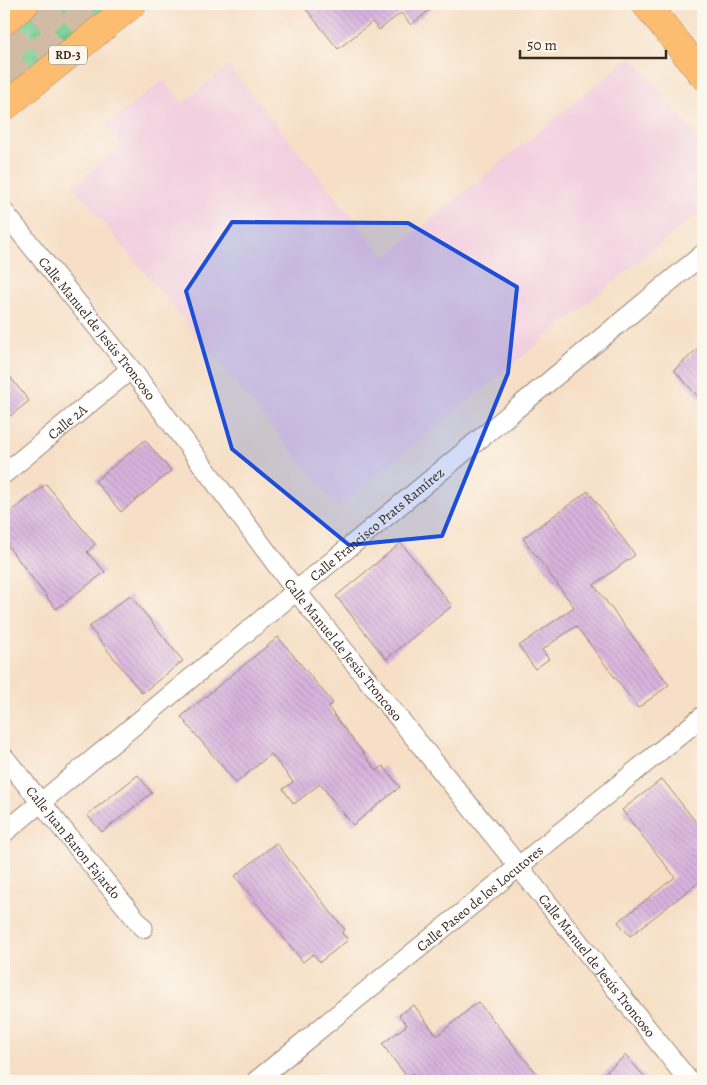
<svg xmlns="http://www.w3.org/2000/svg" width="707" height="1085" viewBox="0 0 707 1085" font-family="Alegreya,serif">
	<style>
		.built { fill: #f3cfdf }
		.grass { fill: url(#grass-tufts); stroke: #567a57 }
		.building { fill: url(#building-back-hatch) }
		.lines { fill: none; stroke-linecap: round; stroke-linejoin: round }
		.motorway-tunnel { stroke: #d1bba4; stroke-width: 28; stroke-dasharray: 28 14; stroke-linecap: butt }
		.minor-casing { stroke: #988472; stroke-width: 21 }
		.primary-casing { stroke: #988472; stroke-width: 29 }
		.minor { stroke: #fff; stroke-width: 19 }
		.primary { stroke: #fcbd6f; stroke-width: 28 }
		.marked { fill: #1d4ed8; fill-opacity: 0.2; stroke: #1d4ed8; stroke-width: 4; stroke-linejoin: round }
		.labels { text-anchor: middle; dominant-baseline: central; stroke-width: 4.5; stroke-linejoin: round; paint-order: stroke }
		.shield { fill: #fbf7ec; stroke: #75685c; stroke-width: 1 }
		.shield-label { font-size: 12px; font-weight: bold; fill: #3b2a1e }
		.street-label { font-size: 14px; fill: #3b2a1e; stroke: #fbf7ec }
	</style>
	<defs>
		<pattern id="grass-tufts" width="24" height="20" patternUnits="userSpaceOnUse" patternTransform="scale(1.25)"><rect width="24" height="20" fill="#71ca90"/><path d="M3 7l-1-3M5 7V3M7 7l1-3M15 17l-1-3M17 17v-4M19 17l1-3" fill="none" stroke="#5ea475"/></pattern>
		<pattern id="building-back-hatch" width="6" height="6" patternUnits="userSpaceOnUse" patternTransform="scale(1.25)"><rect width="6" height="6" fill="#d8b3dd"/><path d="M-1 5l2 2M0 0l6 6M5-1l2 2" fill="none" stroke="#ba9abd"/></pattern>
	</defs>
	<rect width="100%" height="100%" fill="#fbf7ec"/>
	<filter id="ink" filterUnits="userSpaceOnUse"><feTurbulence type="fractalNoise" baseFrequency=".02" numOctaves="2"/><feDisplacementMap in="SourceGraphic" scale="10" xChannelSelector="R" yChannelSelector="G"/><feConvolveMatrix kernelMatrix="1 2 1 2 8 2 1 2 1" color-interpolation-filters="sRGB"/></filter>
	<filter id="wash" filterUnits="userSpaceOnUse"><feTurbulence type="fractalNoise" baseFrequency=".0096" numOctaves="4" result="noise"/><feDisplacementMap in="SourceGraphic" scale="20" xChannelSelector="R" yChannelSelector="G"/><feGaussianBlur stdDeviation="1.12" result="paint"/><feColorMatrix in="noise" values="0 0 0 0 0 0 0 0 0 0 0 0 0 0 0 0 0 1.4 0 .05"/><feComposite in="paint" operator="in"/></filter>
	<g filter="url(#wash)">
		<rect width="100%" height="100%" fill="#f6dfc6"/>
		<path class="built" d="M631 56 703 144V209L338 507 73 186 121 146 105 126 163 80 183 103 228 66 385 257Z"/>
		<path class="grass" d="M35 4H121L4 99V29Z"/>
		<g id="blocks">
			<g class="building">
				<path d="M302 4H437L411 25 401 13 379 30 372 22 338 49Z"/>
				<path d="M703 344V402L674 370Z"/>
				<path d="M4 369 29 401 4 421Z"/>
				<path d="M145 440 171 471 121 512 95 481Z"/>
				<path d="M46 484 95 544 87 552 105 572 56 609 4 541V517Z"/>
				<path d="M588 491 635 555 594 585 669 685 638 708 576 626 542 650 549 659 535 669 519 646 574 607 523 538Z"/>
				<path d="M401 543 452 606 386 659 336 596Z"/>
				<path d="M130 595 183 661 142 693 89 627Z"/>
				<path d="M278 637 333 703 328 707 377 771 383 766 400 787 353 825 320 784 294 804 283 789 293 782 271 754 236 783 181 717Z"/>
				<path d="M138 775 152 793 102 832 87 815Z"/>
				<path d="M662 779 703 831V879L630 936 618 922 675 877 622 810Z"/>
				<path d="M276 843 345 930 342 933 348 940 320 962 313 954 303 962 235 876Z"/>
				<path d="M478 1002 543 1081H419L413 1073 407 1077 382 1044 407 1025 399 1015 414 1005 437 1036Z"/>
				<path d="M626 1055 648 1081H595Z"/>
			</g>
		</g>
	</g>
	<g filter="url(#ink)">
		<use href="#blocks" fill-opacity="0" stroke="#988472" stroke-width="1"/>
		<g class="lines">
			<g class="motorway-tunnel">
				<path d="M4 52 63 4"/>
				<path d="M4 80 97 4"/>
			</g>
			<defs>
				<g id="minor">
					<path id="s1" d="M4 212 131 369 296 591 519 867 689 1081"/>
					<path id="s2" d="M4 474 131 369"/>
					<path id="s3" d="M4 757 143 928"/>
					<path id="s4" d="M4 833 703 254"/>
					<path id="s5" d="M256 1081 703 716"/>
				</g>
				<g id="primary">
					<path d="M646 4 703 75"/>
					<path d="M4 21 25 4"/>
					<path d="M4 107 132 4"/>
				</g>
			</defs>
			<use href="#minor" class="minor-casing"/>
			<use href="#primary" class="primary-casing"/>
			<use href="#minor" class="minor"/>
			<use href="#primary" class="primary"/>
		</g>
	</g>
	<path class="marked" d="M232 222 408 223 517 287 508 373 442 536 349 545 232 449 186 291Z"/>
	<g class="labels">
		<rect class="shield" x="49" y="45.5" width="38" height="19" rx="4"/>
		<g class="shield-label">
			<text x="68" y="55">RD-3</text>
		</g>
		<g class="street-label">
			<text stroke="none"><textPath href="#s1" startOffset="149">Calle Manuel de Jesús Troncoso</textPath></text>
			<text stroke="none"><textPath href="#s2" startOffset="82">Calle 2A</textPath></text>
			<text stroke="none"><textPath href="#s4" startOffset="484">Calle Francisco Prats Ramírez</textPath></text>
			<text stroke="none"><textPath href="#s1" startOffset="554">Calle Manuel de Jesús Troncoso</textPath></text>
			<text stroke="none"><textPath href="#s3" startOffset="110">Calle Juan Baron Fajardo</textPath></text>
			<text stroke="none"><textPath href="#s5" startOffset="289">Calle Paseo de los Locutores</textPath></text>
			<text stroke="none"><textPath href="#s1" startOffset="959">Calle Manuel de Jesús Troncoso</textPath></text>
		</g>
	</g>
	<rect width="707" height="1085" fill="none" stroke="#fbf7ec" stroke-width="20"/>
	<path d="M520 50v8h146v-8" fill="none" stroke="#3b2a1e" stroke-width="2.5"/>
	<text x="527" y="50" font-size="15" fill="#3b2a1e" stroke="#fbf7ec" stroke-width="4" paint-order="stroke">50 m</text>
</svg>
